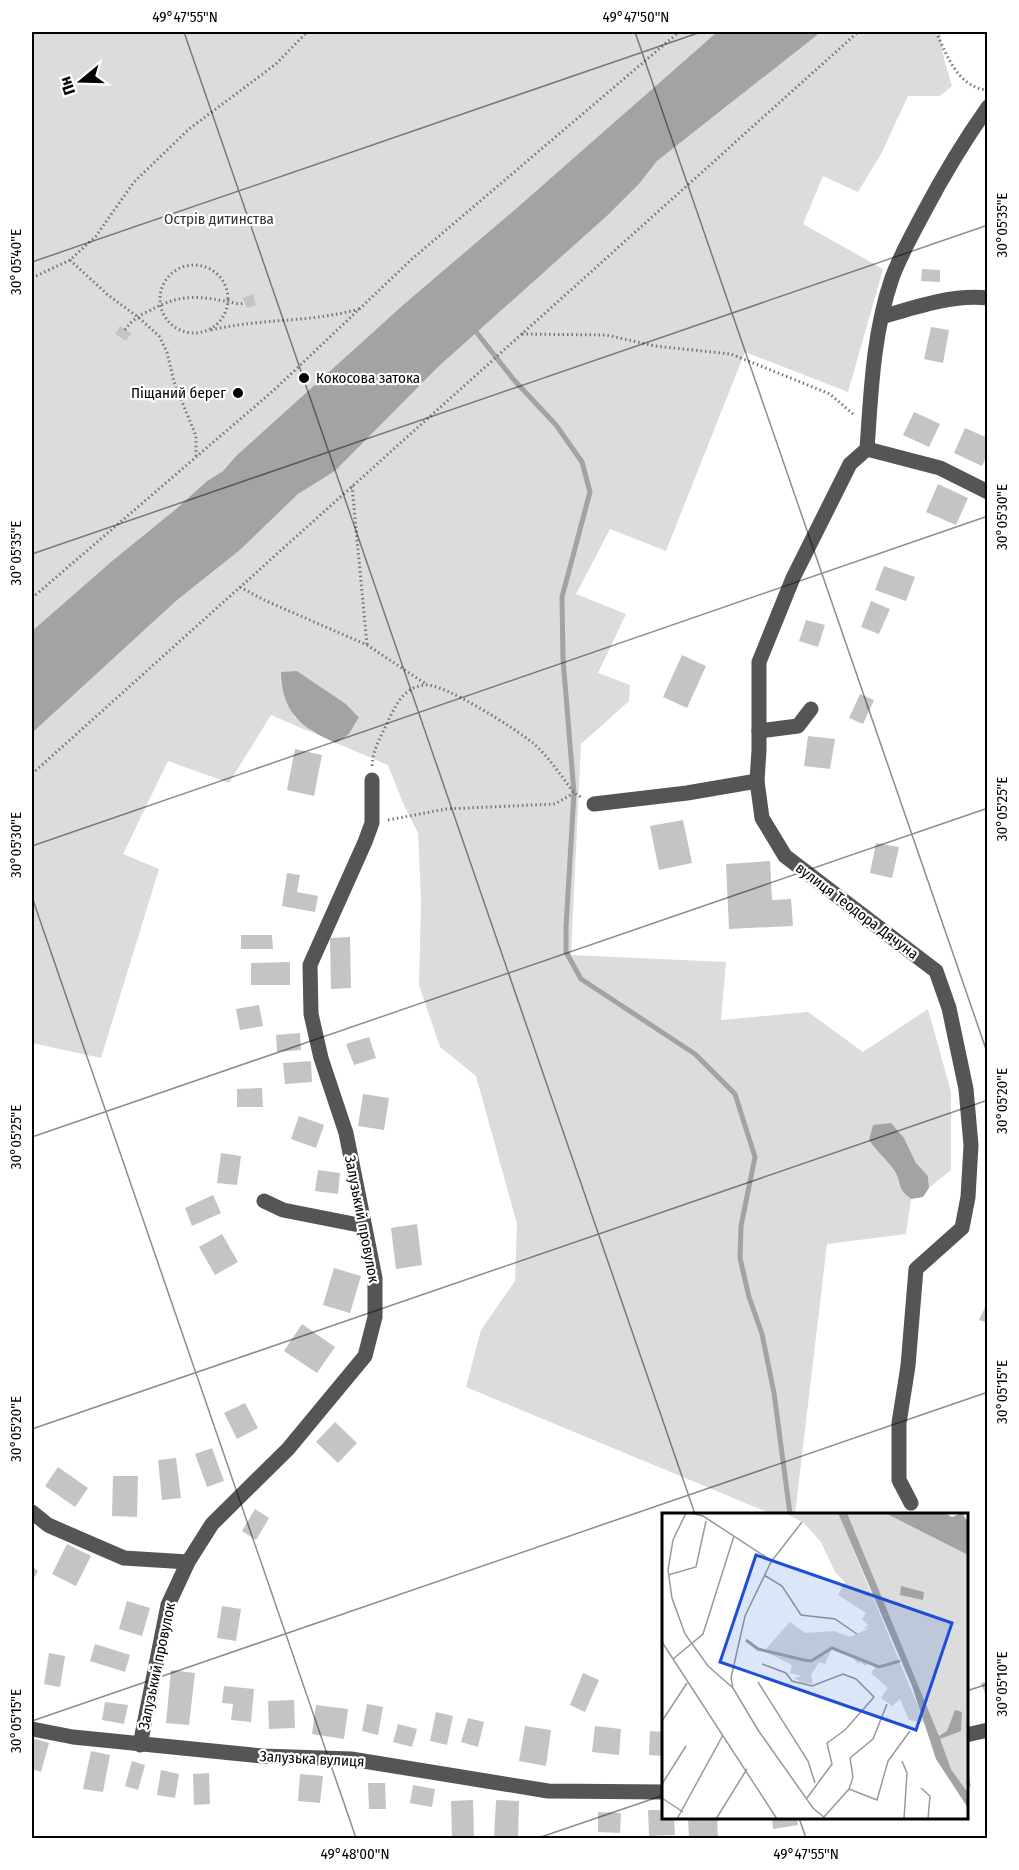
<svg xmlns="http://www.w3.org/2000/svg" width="1019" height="1870" viewBox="0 0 1019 1870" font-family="'Fira Sans Condensed',sans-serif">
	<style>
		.green { fill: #dcdcdc }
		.water { fill: #a3a3a3 }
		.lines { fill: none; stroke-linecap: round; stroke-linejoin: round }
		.stream { stroke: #a3a3a3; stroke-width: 5 }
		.building { fill: #c4c4c4 }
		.path { stroke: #777; stroke-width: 3; stroke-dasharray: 1.5 3; stroke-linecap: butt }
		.minor { stroke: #555; stroke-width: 15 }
		.ticks { fill: none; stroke: #000; stroke-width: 1.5; stroke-opacity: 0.45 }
		.poi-dot { fill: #000; stroke: #fff; stroke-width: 2 }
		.labels { text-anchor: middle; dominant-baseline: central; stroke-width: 4.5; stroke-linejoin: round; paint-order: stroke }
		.park-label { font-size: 15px; fill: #333; stroke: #fff }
		.poi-label { font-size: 15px; fill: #000; stroke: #fff; text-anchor: start }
		.street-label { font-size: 15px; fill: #000; stroke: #fff }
		.inset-river { fill: none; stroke: #a3a3a3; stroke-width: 3 }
		.inset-road { fill: none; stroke: #999; stroke-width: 1.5 }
		.view { fill: #1d4ed8; fill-opacity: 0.15; stroke: #1d4ed8; stroke-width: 3 }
		.inset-edge { fill: none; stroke: #000; stroke-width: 3 }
		.neatline { fill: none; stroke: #000; stroke-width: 2 }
		.ticks-label { font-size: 15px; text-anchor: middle; fill: #000 }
	</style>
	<rect width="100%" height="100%" fill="#fff"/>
	<g class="green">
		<path d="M32 32H717L519 206 403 305 236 456 223 471 207 481 176 509 112 561 32 631Z"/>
		<path d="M821 32H940L944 59 952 86 940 96H908L881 154 858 192 823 176 803 224 883 269 848 392 745 352 666 551 610 529 576 594 626 614 598 673 630 685 629 701 581 744 571 955 726 962 721 1020 808 1012 863 1052 928 1009 951 1092V1170L929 1188 928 1176 916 1163 904 1138 892 1124 873 1126 869 1140C877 1152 887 1160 894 1170 903 1184 895 1187 911 1199L906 1234 827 1244 795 1514H772L466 1387 481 1330 515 1281 517 1224 476 1076 440 1047 419 985 421 901 418 833 402 801 388 765 336 743 349 734 359 716 346 704 297 671 294 717 315 734 271 715 229 783 168 761 123 854 159 869 101 1058 32 1043V733L176 601 240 550 298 494 335 471 438 367 608 215 639 184 657 161Z"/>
	</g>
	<g class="water">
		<path d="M717 32H821L657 161 639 184 608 215 438 367 335 471 298 494 240 550 176 601 32 733V631L112 561 176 509 207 481 223 471 236 456 403 305 519 206Z"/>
		<path d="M297 671 346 704 359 717 349 734 336 743C301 728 282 713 281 672Z"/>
		<path d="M891 1123 904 1138 916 1163 928 1176 929 1188 923 1197 911 1199C895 1187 903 1184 894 1170 887 1160 877 1152 869 1140L873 1125Z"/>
	</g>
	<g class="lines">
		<path class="stream" d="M477 333 514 380 556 425 582 462 590 492 562 597 563 659 574 793 566 927V952L581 979 695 1054 735 1094 755 1157 741 1226 740 1258 749 1297 762 1334 774 1393 790 1514"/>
	</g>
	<g class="building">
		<path d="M922 269 940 270V282L921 281Z"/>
		<path d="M253 294 256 305 247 308 243 298Z"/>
		<path d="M120 326 131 333 126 341 115 334Z"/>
		<path d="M931 327 949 330 943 363 924 359Z"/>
		<path d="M914 412 940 424 929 447 903 435Z"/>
		<path d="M965 428 988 438V453L982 466 954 453Z"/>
		<path d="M938 484 968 498 956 525 926 512Z"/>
		<path d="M884 566 915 577 906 601 875 590Z"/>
		<path d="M871 601 890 609 879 634 861 627Z"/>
		<path d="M806 620 825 625 818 647 799 641Z"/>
		<path d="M682 655 706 666 687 708 663 697Z"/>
		<path d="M860 694 874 700 863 724 849 718Z"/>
		<path d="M808 736 835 739 830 769 804 766Z"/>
		<path d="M295 749 322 755 314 796 287 790Z"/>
		<path d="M683 820 692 863 659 870 650 826Z"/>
		<path d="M876 843 899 847 892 878 870 873Z"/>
		<path d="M770 861 772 900 791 899 793 926 729 929 726 864Z"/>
		<path d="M287 873 300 875 297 892 318 896 315 912 282 906Z"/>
		<path d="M241 935H272L273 949H241Z"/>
		<path d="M350 937 351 988 331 989 330 938Z"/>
		<path d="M290 962V985H251V963Z"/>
		<path d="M259 1005 263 1026 240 1030 236 1009Z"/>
		<path d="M300 1033 301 1050 277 1052 276 1035Z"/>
		<path d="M369 1037 376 1058 354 1065 346 1044Z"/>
		<path d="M311 1061 312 1082 285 1084 283 1063Z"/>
		<path d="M262 1088 263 1107H237V1089Z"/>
		<path d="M363 1094 389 1098 384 1130 358 1126Z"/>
		<path d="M299 1116 324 1125 316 1148 291 1139Z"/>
		<path d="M221 1153 241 1156 237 1185 217 1183Z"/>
		<path d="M318 1170 340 1173 338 1194 315 1191Z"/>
		<path d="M213 1195 221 1213 192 1226 185 1208Z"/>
		<path d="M417 1224 422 1265 396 1269 391 1228Z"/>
		<path d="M222 1234 238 1262 215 1275 199 1247Z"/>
		<path d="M334 1268 361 1276 350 1313 323 1305Z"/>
		<path d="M988 1301V1323L979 1320Z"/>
		<path d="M302 1324 335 1347 317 1373 284 1351Z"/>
		<path d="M245 1403 258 1428 237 1439 224 1413Z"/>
		<path d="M335 1422 357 1443 338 1463 316 1442Z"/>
		<path d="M212 1448 224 1481 207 1487 195 1454Z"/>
		<path d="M176 1458 181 1498 162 1500 158 1460Z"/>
		<path d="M58 1467 88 1488 75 1507 45 1486Z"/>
		<path d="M113 1476H138L137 1517 112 1516Z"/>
		<path d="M255 1509 269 1518 256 1540 242 1531Z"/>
		<path d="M67 1544 91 1556 76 1586 52 1574Z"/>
		<path d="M32 1566 38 1571 32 1581Z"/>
		<path d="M127 1601 150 1608 142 1636 119 1629Z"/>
		<path d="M222 1606 241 1609 236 1641 217 1638Z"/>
		<path d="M95 1644 130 1655 125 1672 90 1661Z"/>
		<path d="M49 1653 65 1656 60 1687 44 1684Z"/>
		<path d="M171 1670 195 1673 189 1725 166 1723Z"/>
		<path d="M583 1673 599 1680 585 1712 570 1705Z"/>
		<path d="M988 1681V1699H987L981 1683Z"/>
		<path d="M224 1686 254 1689 251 1722 231 1720 233 1704 222 1703Z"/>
		<path d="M294 1700 295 1728 269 1729 268 1701Z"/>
		<path d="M105 1702 128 1705 124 1724 102 1720Z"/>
		<path d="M367 1704 383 1707 378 1735 362 1731Z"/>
		<path d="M316 1705 348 1709 344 1739 312 1734Z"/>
		<path d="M436 1712 453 1716 447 1745 430 1741Z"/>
		<path d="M468 1718 484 1722 478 1747 461 1742Z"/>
		<path d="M398 1724 417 1729 412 1747 393 1742Z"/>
		<path d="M525 1726 551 1730 546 1766 519 1761Z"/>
		<path d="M595 1726 621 1729 619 1755 592 1752Z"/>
		<path d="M650 1731 664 1732V1756L649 1755Z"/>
		<path d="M32 1738 49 1743 41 1772 32 1769Z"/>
		<path d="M91 1751 110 1755 103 1792 83 1789Z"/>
		<path d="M132 1761 145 1765 138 1790 125 1786Z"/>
		<path d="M161 1770 179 1774 175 1798 157 1795Z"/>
		<path d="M967 1771 971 1786H966V1772Z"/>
		<path d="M209 1773 210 1804 194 1805 193 1774Z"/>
		<path d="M300 1774 323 1776 320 1803 298 1801Z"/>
		<path d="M368 1783H385L386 1809H369Z"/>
		<path d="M413 1785 435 1789 432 1807 410 1803Z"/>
		<path d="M473 1800 474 1837 452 1838 451 1801Z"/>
		<path d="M496 1800 519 1801 518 1838H494Z"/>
		<path d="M648 1810H664V1818H674L675 1835 649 1836Z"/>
		<path d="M598 1812 621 1813 620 1833 598 1832Z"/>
		<path d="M688 1818H717L718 1838H689Z"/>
		<path d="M772 1818H797L798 1825 773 1829Z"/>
	</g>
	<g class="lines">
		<g class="path">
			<path d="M936 32C947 55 957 86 986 90"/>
			<path d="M70 260 108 295 138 317 159 336 167 352 174 382 196 436V456"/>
			<circle cx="194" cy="299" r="34"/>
			<path d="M32 278 70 260 96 236 134 182 189 129 276 64 307 32"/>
			<path d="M125 330C131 321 138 316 147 312 182 292 201 296 239 304L245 303"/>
			<path d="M211 330C261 318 310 323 359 309"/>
			<path d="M522 334 606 335 655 346 731 354 830 394 853 414"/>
			<path d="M352 486 367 645"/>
			<path d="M240 587 264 600 367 645 426 684"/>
			<path d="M32 598 274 390 412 259 679 32"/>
			<path d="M372 766C373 748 382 735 389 719 397 703 404 688 424 685 443 682 517 730 533 743 549 757 562 777 574 793L581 797"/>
			<path d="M32 774 858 32"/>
			<path d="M388 820 446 809 555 804 574 793"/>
		</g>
		<g class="minor">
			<path d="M882 317C915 307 953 294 988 298"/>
			<path d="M867 449C871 392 873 333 892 278 900 256 913 233 924 212 943 176 964 141 988 107"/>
			<path d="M759 731 798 726 811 709"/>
			<path d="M594 804 687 793 757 781"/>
			<path d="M264 1201 283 1210 364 1226"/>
			<path d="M911 1503 899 1480V1423L908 1366 916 1269 962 1228 968 1197 971 1145 966 1089 949 1008 936 971 785 856 762 818 757 781 759 750V662L793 578 850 464 867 449 940 468 988 492"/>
			<path d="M32 1512 48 1525 124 1558 188 1562"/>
			<path d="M32 1729 73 1737 262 1756 351 1759 548 1791 664 1792"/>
			<path d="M966 1735 988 1730"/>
			<path d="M140 1745 168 1605 188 1562 212 1524 288 1449 365 1356 375 1317V1278L346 1133 321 1058 311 1014 310 965 365 842 372 823V780"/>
		</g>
	</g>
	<path class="ticks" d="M184 32 695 1514M635 32 988 1055M32 262 701 32M32 554 988 225M32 846 988 516M32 897 356 1838M32 1137 988 808M32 1429 988 1100M966 1691 988 1684M32 1721 988 1392M799 1818 806 1838M538 1838 664 1795"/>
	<g class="poi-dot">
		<circle cx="304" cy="378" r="6"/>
		<circle cx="238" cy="393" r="6"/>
	</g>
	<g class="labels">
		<g class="park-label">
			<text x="219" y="219">Острів дитинства</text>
		</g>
		<g class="poi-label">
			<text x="316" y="378">Кокосова затока</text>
			<text x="226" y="393" text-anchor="end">Піщаний берег</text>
		</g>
		<g class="street-label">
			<text transform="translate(857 911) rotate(37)">вулиця Теодора Дячуна</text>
			<text transform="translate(362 1219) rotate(79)">Залузький провулок</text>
			<text transform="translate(157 1666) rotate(-78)">Залузький провулок</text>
			<text transform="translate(312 1759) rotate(3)">Залузька вулиця</text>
		</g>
	</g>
	<g transform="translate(662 1513)">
		<rect width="306" height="306" fill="#fff"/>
		<path d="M123 0H176L263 210 247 207 238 186 230 193 219 185 226 175 209 160 213 155 208 149 203 153 198 149 196 151 191 144 170 135 163 151 157 149 149 162 151 171 141 170 132 165 140 163 128 160 130 152 102 138 128 109 143 120 172 118 188 124 208 115 202 116 206 112 200 106 204 100 176 82 183 69 173 59 159 29 142 10ZM185 0H223L306 42V280L289 256Z" fill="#dcdcdc"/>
		<path d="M176 0H185L277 223 285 218 293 197 300 199 299 218 278 226 289 256 306 280V295L274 246 250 173ZM223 0H282L290 4 300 0 306 9V42ZM239 73 262 79 261 87 238 82Z" fill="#a3a3a3"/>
		<path class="inset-river" d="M84 127 96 136 142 147 149 148 170 135 217 154 238 148"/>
		<path class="inset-road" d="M24 0 11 27 6 57 10 85 23 121 46 153 71 175 96 217 151 295 164 306M28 0 41 3 110 48M6 62 34 54 44 8M102 62 120 73 139 102 173 106 195 121M0 129 115 306M11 146 41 121 72 23M100 151 124 160 130 168 150 173 181 161 194 166 212 184 183 217 165 230 170 251 145 285M96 169 146 248 153 270M71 175 69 165 83 103 109 49 140 9M0 208 25 170M240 248 245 260 242 306M0 271 24 233M259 275 268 283 266 306M187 276 215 287 226 248 248 218M0 285 21 299M162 304 187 276 191 264 188 245 211 226 225 191M15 306 61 222M54 306 85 256"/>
		<path class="view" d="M94 42 290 110 254 217 58 149Z"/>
		<rect width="306" height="306" class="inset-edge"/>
	</g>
	<rect width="1019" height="1870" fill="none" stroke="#ffffff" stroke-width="66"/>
	<g transform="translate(81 81) rotate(251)" stroke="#ffffff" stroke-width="4.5" paint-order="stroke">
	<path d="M0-4.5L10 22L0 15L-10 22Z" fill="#000000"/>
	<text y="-9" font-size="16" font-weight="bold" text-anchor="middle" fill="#000000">Пн</text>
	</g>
	<rect x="33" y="33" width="953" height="1804" class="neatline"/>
	<g class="ticks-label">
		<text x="185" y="22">49°47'55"N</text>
		<text x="636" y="22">49°47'50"N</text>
		<text transform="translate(1002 225) rotate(-90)" y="5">30°05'35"E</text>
		<text transform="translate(16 262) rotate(-90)" y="5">30°05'40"E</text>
		<text transform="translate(1002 517) rotate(-90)" y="5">30°05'30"E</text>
		<text transform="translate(16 553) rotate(-90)" y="5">30°05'35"E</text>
		<text transform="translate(1002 809) rotate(-90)" y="5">30°05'25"E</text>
		<text transform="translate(16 845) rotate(-90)" y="5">30°05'30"E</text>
		<text transform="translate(1002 1101) rotate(-90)" y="5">30°05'20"E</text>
		<text transform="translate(16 1137) rotate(-90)" y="5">30°05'25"E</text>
		<text transform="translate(1002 1392) rotate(-90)" y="5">30°05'15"E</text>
		<text transform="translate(16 1429) rotate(-90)" y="5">30°05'20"E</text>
		<text transform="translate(1002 1684) rotate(-90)" y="5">30°05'10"E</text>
		<text transform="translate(16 1721) rotate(-90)" y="5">30°05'15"E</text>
		<text x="355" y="1859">49°48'00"N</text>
		<text x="806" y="1859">49°47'55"N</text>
	</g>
</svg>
